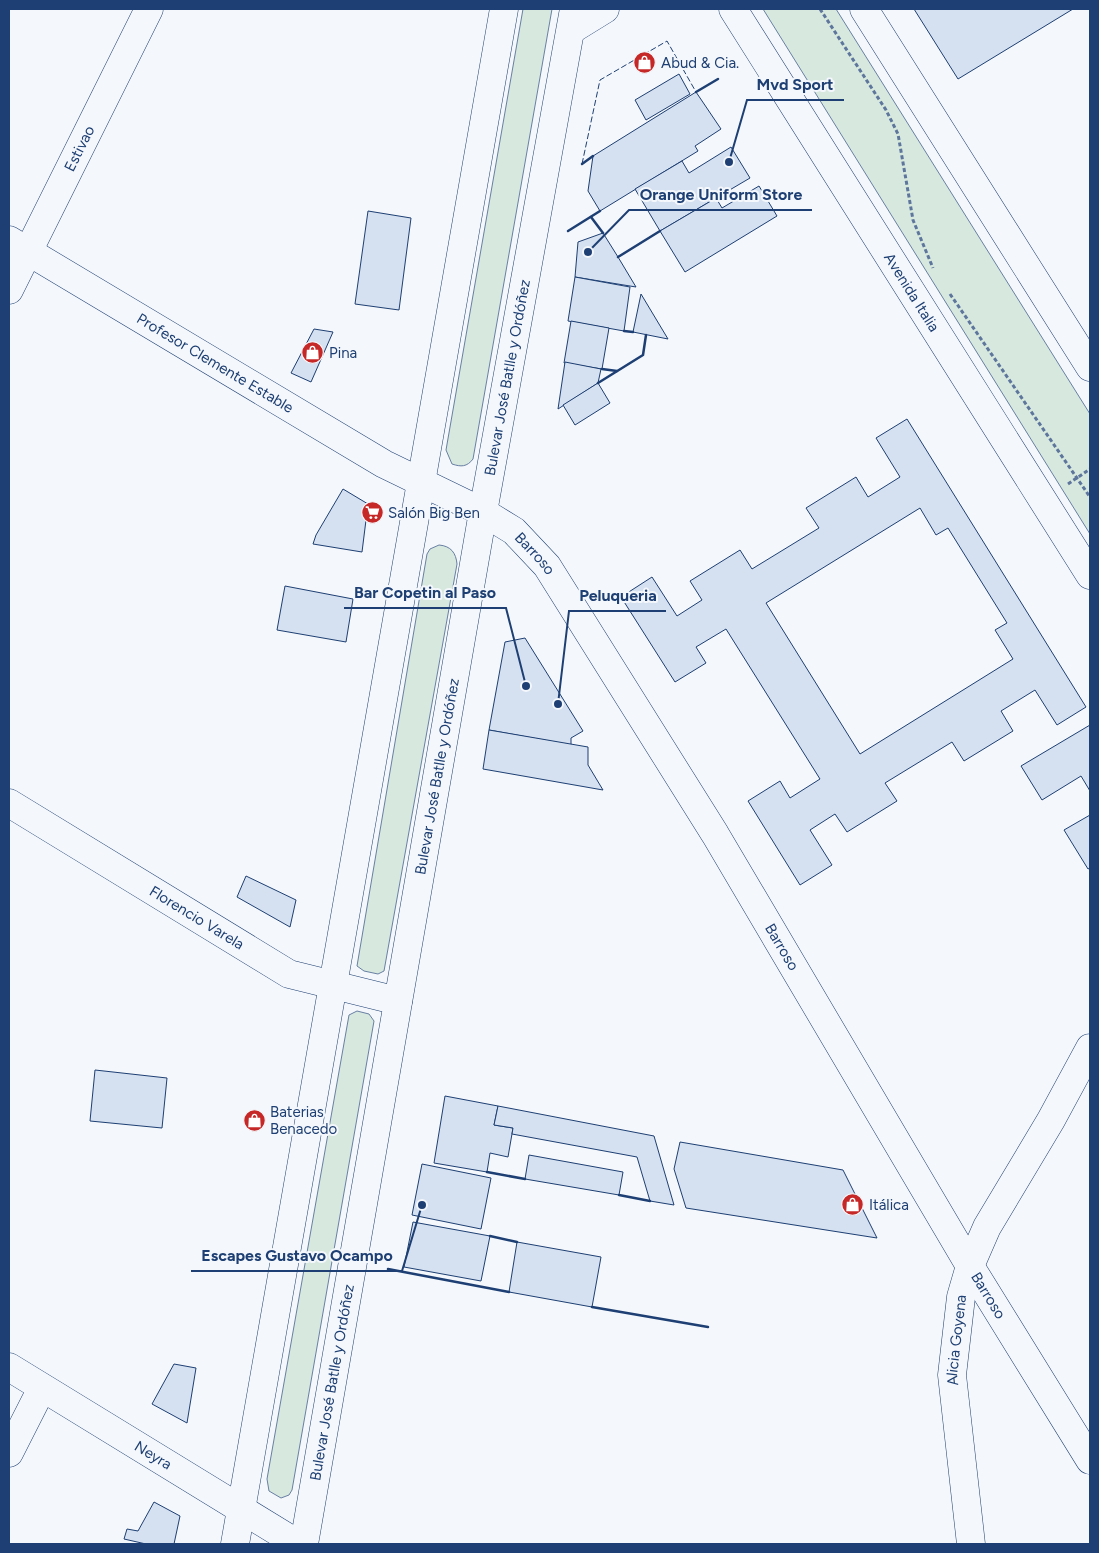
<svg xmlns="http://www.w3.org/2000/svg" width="1099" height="1553" viewBox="0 0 1099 1553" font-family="Figtree,sans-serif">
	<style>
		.green { fill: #d7e8df; stroke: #687fa3 }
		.building { fill: #d5e0f0; stroke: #1d3f73; fill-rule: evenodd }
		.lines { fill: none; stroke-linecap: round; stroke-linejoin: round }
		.street-casing { stroke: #1d3f73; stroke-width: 29 }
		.secondary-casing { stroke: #1d3f73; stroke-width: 29 }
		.primary-casing { stroke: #1d3f73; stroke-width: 29 }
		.path { stroke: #5e769c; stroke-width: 3; stroke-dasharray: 4 2.5; stroke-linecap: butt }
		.street { stroke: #f4f7fb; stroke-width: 28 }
		.secondary { stroke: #f4f7fb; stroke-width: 28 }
		.primary { stroke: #f4f7fb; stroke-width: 28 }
		.fence { stroke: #1d3f73; stroke-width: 1; stroke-dasharray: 6 2.5; stroke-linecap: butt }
		.wall { stroke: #1d3f73; stroke-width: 2.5 }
		.labels { text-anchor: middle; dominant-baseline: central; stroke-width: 4; stroke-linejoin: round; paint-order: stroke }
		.poi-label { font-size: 15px; fill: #1d3f73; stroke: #f4f7fb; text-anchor: start }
		.street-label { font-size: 15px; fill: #1d3f73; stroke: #f4f7fb }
		.leader { fill: none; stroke: #1d3f73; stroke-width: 2 }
		.callout-dot { fill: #1d3f73; stroke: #f4f7fb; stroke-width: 2 }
		.callout-label { font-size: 16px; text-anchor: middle; font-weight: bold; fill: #1d3f73; stroke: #f4f7fb; stroke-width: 4; stroke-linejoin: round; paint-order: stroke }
	</style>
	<rect width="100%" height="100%" fill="#f4f7fb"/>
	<g class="green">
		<path d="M523 9H552L473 459C467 467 461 467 452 464L446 450Z"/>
		<path d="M763 9H836L1090 414V534Z"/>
		<path d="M439 545C451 546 456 553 457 564L384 971 378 974 364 971 357 966 427 554 430 549Z"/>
		<path d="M357 1011 369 1014 374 1021 292 1490 289 1495 281 1498 269 1491 267 1479 349 1015Z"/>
	</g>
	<g class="building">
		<path d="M914 9H1073L958 79Z"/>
		<path d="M679 74 690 94 646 120 635 100Z"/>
		<path d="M696 92 721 129 695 146 698 151 600 211 588 191 593 156Z"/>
		<path d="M731 147 750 178 660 231 635 189 682 161 689 173Z"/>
		<path d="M759 186 777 216 685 272 660 231 716 198 722 208Z"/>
		<path d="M368 211 411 218 399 310 355 304Z"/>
		<path d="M603 233 618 257 636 287 575 277 578 242Z"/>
		<path d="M575 277 630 287 624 331 568 321Z"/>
		<path d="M641 294 668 339 633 332Z"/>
		<path d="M571 321 609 328 602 369 564 363Z"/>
		<path d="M314 329 333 332 311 382 291 373Z"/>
		<path d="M565 362 601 369 598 383 558 409Z"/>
		<path d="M598 383 610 403 575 425 563 405Z"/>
		<path d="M907 419 1086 707 1057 725 1035 690 1001 711 1013 731 964 761 952 742 885 783 897 801 847 832 835 814 810 830 832 865 800 885 748 801 780 781 790 798 820 779 726 629 696 647 706 663 675 682 621 597 652 577 677 616 702 600 690 581 740 550 752 569 819 528 806 508 856 477 868 497 900 477 876 438ZM920 508 936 535 948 528 1007 623 995 630 1013 659 860 754 766 603Z"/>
		<path d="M343 489 368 504 362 552 313 544 316 535Z"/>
		<path d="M285 586 353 599 346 642 277 630Z"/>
		<path d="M525 638 583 731 571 738V745L489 730 505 642Z"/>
		<path d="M1090 725V791L1081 776 1042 800 1021 766Z"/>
		<path d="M489 730 588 747V765L603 790 483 769Z"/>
		<path d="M1090 815V868L1088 869 1064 830Z"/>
		<path d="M246 876 296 900 290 927 237 897Z"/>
		<path d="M95 1070 167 1078 162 1128 90 1121Z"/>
		<path d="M445 1096 498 1106 494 1125 513 1128 508 1157 490 1153 487 1172 434 1163Z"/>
		<path d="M498 1106 654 1136 674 1205 650 1201 637 1157 512 1134 513 1128 494 1125Z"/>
		<path d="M680 1142 843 1170 877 1238 686 1208 674 1169Z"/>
		<path d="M529 1155 623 1172 619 1195 525 1179Z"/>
		<path d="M422 1164 491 1178 481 1229 412 1215Z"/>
		<path d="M413 1222 490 1236 481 1281 404 1267Z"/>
		<path d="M517 1242 601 1257 592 1307 509 1292Z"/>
		<path d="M174 1364 196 1368 187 1423 152 1404Z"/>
		<path d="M154 1502 180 1516 174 1544H146L124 1539 127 1529 138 1531Z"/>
	</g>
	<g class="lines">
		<defs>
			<g id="street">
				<path id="s1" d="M9 240 384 464 483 512 514 531 547 566 715 834 970 1266 1090 1460"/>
				<path id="s2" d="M9 290 149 9"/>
				<path id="s3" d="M9 803 289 974 398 1001"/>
				<path id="s4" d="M9 1367 298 1544"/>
				<path d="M9 1453 42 1388"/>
				<path id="s5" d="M971 1544 952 1375 961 1297 970 1266 987 1227 1051 1120 1090 1048"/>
			</g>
			<g id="secondary">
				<path d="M235 1544 504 9"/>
				<path id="s6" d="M304 1544 483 512 574 9"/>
			</g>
			<g id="primary">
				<path id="s7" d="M733 9 1090 575"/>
				<path d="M864 9 1090 367"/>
				<path d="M571 30 605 9"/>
			</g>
		</defs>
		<use href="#street" class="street-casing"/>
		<use href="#secondary" class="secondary-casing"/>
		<use href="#primary" class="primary-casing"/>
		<g class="path">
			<path d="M820 9 886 110 898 134 913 220 933 268"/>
			<path d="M950 294 1090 497"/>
			<path d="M1068 484 1090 469"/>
		</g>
		<use href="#street" class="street"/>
		<use href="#secondary" class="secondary"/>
		<use href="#primary" class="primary"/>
		<path class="fence" d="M582 164 600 80 667 41 696 92"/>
		<g class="wall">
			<path d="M696 92 718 79"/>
			<path d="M582 164 593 156"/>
			<path d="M591 217 603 233"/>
			<path d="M568 231 600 211"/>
			<path d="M618 257 660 231"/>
			<path d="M624 331 633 332"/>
			<path d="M602 369 617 371"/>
			<path d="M598 383 643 355 646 335"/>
			<path d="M487 1172 525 1179"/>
			<path d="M619 1195 650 1201"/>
			<path d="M490 1236 517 1242"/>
			<path d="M388 1269 509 1292"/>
			<path d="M592 1307 708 1327"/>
		</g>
	</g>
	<defs>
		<symbol id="shop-disc" viewBox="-11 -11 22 22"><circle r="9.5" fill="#c62828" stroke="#f4f7fb"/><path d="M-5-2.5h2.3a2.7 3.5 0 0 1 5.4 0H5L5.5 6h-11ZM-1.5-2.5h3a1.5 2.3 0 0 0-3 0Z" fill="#fff"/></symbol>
		<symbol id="supermarket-disc" viewBox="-11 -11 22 22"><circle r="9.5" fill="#c62828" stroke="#f4f7fb"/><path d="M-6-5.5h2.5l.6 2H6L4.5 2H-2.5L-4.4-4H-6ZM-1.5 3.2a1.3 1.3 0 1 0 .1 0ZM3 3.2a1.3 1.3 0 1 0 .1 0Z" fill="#fff"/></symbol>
	</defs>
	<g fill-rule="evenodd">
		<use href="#shop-disc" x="632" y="50" width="25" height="25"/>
		<use href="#shop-disc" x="300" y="340" width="25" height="25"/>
		<use href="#supermarket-disc" x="360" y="500" width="25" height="25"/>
		<use href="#shop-disc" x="242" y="1108" width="25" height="25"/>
		<use href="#shop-disc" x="840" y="1192" width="25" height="25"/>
	</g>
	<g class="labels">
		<g class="poi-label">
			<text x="661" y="63">Abud &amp; Cia.</text>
			<text x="329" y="353">Pina</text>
			<text x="388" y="513">Salón Big Ben</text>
			<text x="270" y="1112">Baterias<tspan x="270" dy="17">Benacedo</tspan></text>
			<text x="869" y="1205">Itálica</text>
		</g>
		<g class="street-label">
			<text stroke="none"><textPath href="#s2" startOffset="158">Estivao</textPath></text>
			<text stroke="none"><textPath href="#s7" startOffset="335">Avenida Italia</textPath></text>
			<text stroke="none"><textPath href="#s1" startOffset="240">Profesor Clemente Estable</textPath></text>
			<text stroke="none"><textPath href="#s6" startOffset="1184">Bulevar José Batlle y Ordóñez</textPath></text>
			<text stroke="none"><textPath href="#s1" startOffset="614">Barroso</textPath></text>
			<text stroke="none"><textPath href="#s6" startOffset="779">Bulevar José Batlle y Ordóñez</textPath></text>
			<text stroke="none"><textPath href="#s3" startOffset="220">Florencio Varela</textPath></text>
			<text stroke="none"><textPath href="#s1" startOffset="1079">Barroso</textPath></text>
			<text stroke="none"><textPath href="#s1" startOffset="1484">Barroso</textPath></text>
			<text stroke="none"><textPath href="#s5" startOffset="205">Alicia Goyena</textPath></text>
			<text stroke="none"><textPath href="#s6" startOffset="164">Bulevar José Batlle y Ordóñez</textPath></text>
			<text stroke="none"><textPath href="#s4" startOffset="169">Neyra</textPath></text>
		</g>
	</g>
	<path class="leader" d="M729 162L747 100H844M588 252L629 210H812M526 686L506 608H344M558 704L569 611H666M422 1205L402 1271H191"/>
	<g class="callout-dot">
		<circle cx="729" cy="162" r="5"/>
		<circle cx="588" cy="252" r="5"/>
		<circle cx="526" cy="686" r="5"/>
		<circle cx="558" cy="704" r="5"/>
		<circle cx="422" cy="1205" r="5"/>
	</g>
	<g class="callout-label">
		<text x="795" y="90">Mvd Sport</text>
		<text x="721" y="200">Orange Uniform Store</text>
		<text x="425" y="598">Bar Copetin al Paso</text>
		<text x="618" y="601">Peluqueria</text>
		<text x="297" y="1261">Escapes Gustavo Ocampo</text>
	</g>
	<rect width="1099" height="1553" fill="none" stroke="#1d3f73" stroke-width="20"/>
</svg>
